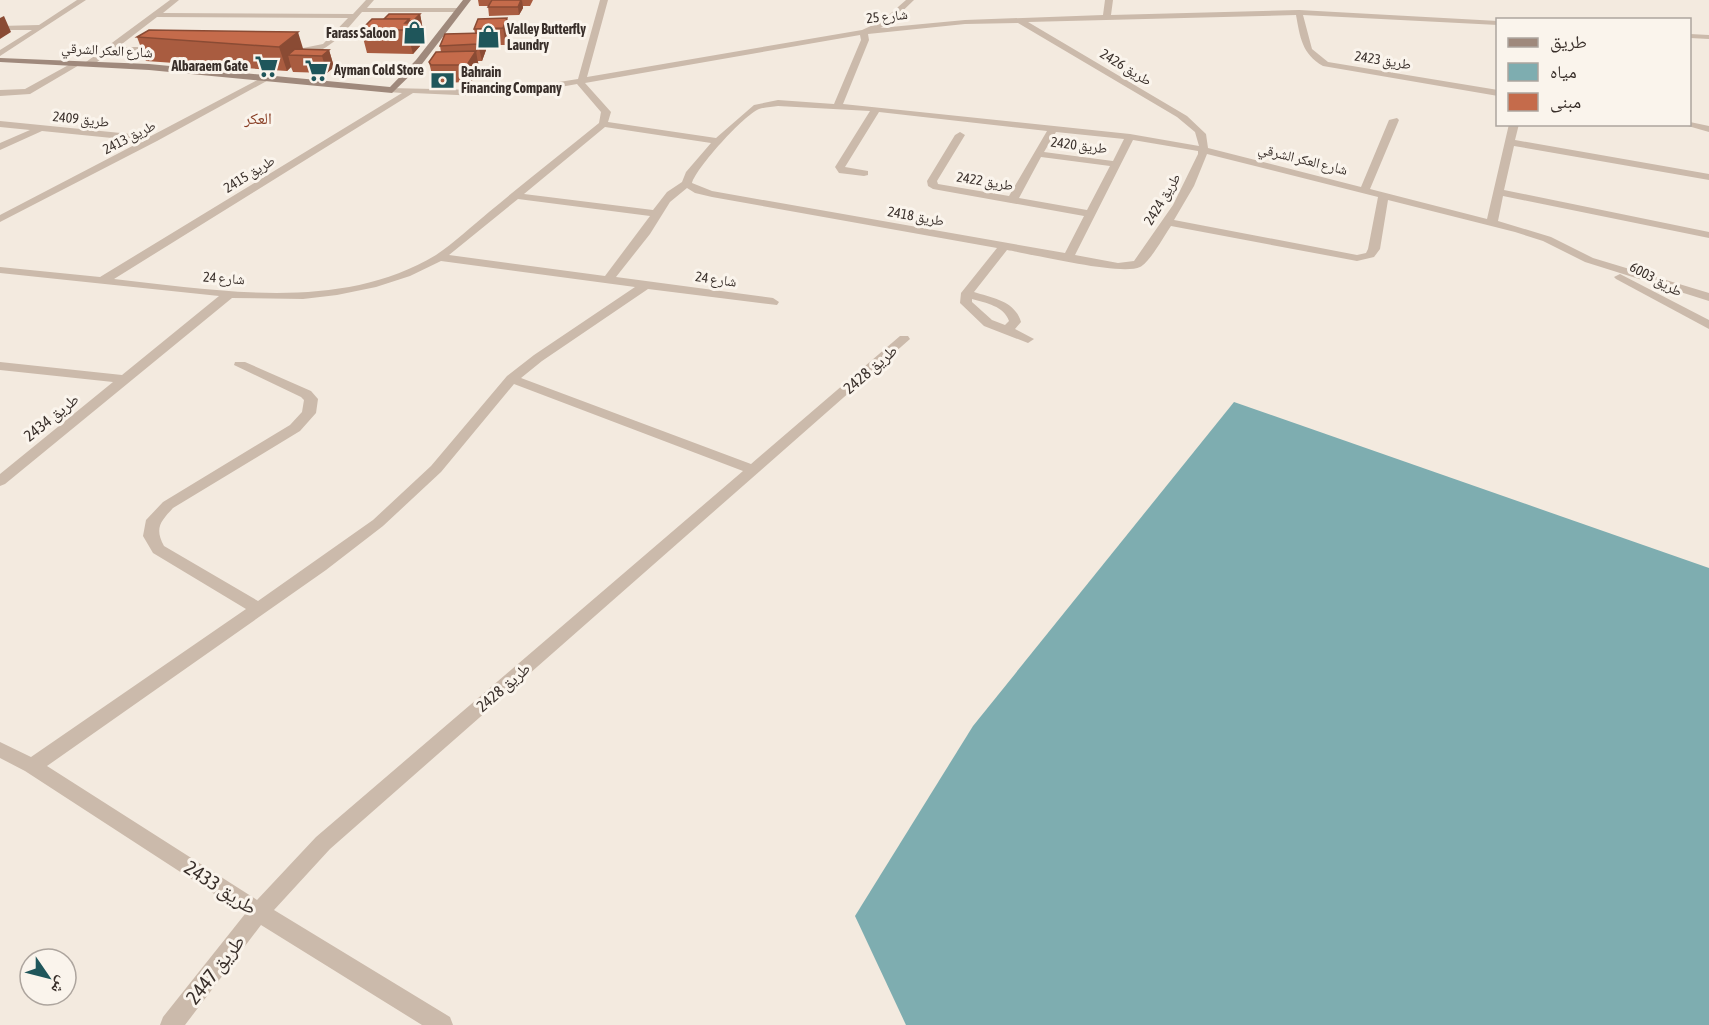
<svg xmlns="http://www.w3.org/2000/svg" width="1709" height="1025" viewBox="0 0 1709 1025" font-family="'Asap Condensed','Noto Naskh Arabic',sans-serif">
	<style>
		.water { fill: #7eadb0 }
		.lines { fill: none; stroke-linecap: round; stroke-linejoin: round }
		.street { fill: #cbbaab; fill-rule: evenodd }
		.secondary { fill: #9f897c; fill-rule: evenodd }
		.wall { fill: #a95c40 }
		.shaded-wall { fill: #8a4b34 }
		.building { fill: #c56b4b; stroke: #8a4b34; stroke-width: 1.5 }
		.labels { text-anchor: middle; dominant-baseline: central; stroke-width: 6; stroke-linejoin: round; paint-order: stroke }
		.far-street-label { font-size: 14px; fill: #392f2a; stroke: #faf4ec }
		.far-poi-label { font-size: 14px; font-weight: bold; fill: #392f2a; stroke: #faf4ec; text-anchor: start }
		.far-quarter-label { font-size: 16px; fill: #883d23; stroke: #faf4ec }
		.street-label { font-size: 16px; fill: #392f2a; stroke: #faf4ec }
		.near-street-label { font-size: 20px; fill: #392f2a; stroke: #faf4ec }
	</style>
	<rect width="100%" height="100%" fill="#f3eadf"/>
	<path class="water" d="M1234 402 1709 568V1025H906L855 916 973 726Z"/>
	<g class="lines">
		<g class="street">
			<path d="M77 0H86L0 56V50L32 30H0V26L39 25Z"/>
			<path d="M170 0H179L163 13 353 14 366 0H374L367 8H459L463 10 459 12H362C347 29 319 66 293 50L323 44 348 18 157 17 118 47H165V51H111L92 66H86V62Z"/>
			<path d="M600 0H608L587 77 862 30 882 21 906 0H914L888 25 880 28 965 20 1103 15 1105 0H1113L1111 15 1299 10 1498 21V25L1303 15 1312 49 1328 62 1498 90V96L1323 66C1302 54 1300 37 1296 15L1028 22 1187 116 1206 134 1208 148 1361 187 1389 120 1397 118 1399 120 1370 189 1487 219 1509 124H1519L1515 140 1709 174V180L1514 146 1504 190 1709 232V238L1503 196 1498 221 1551 237 1593 258 1709 293V301L1585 262 1543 241 1515 232 1388 200 1380 249 1374 257 1357 261 1171 226C1164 236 1150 262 1140 267 1121 276 1032 254 1007 250L974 292C993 298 1015 301 1021 322L1015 329 1034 339 1028 343 984 326 960 303 961 293 997 248 712 197 695 193 687 188 670 202 650 234 616 277 773 298 779 302 777 305 648 289 542 361 521 378 751 464 900 336H908L910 339 330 849 274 910 450 1017 453 1025H422L261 925 185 1025H160L163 1017 245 914 25 771 0 758V742L31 757 246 609 153 553 143 536 146 520 163 502 290 425 302 412 304 400 301 397 234 365 235 362H245L311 391 318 399 316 413 300 431 173 508C161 521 154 528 164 546L258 601 373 520 431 466 507 376 534 355 635 287 441 261 410 276 376 287 337 295 303 299 232 298 5 484 0 486V474L113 382 0 370V362L122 375 219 296 0 273V267L100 277 402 93 389 92V88L479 90 527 87 578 79ZM1018 23 1177 117 1195 132 1199 146 1130 134 843 104 869 40 868 34 965 24ZM860 35 861 40 834 104 778 100 754 105 716 138 608 122 611 112 585 83ZM577 84 601 112 599 123C562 153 525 182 489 212 472 226 454 243 436 255 340 313 218 290 114 279L413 93 479 96 527 93ZM778 106 870 111 835 167 839 173 864 176 868 175V171L845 167 879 112 1047 131 1009 196 938 184 937 181 965 135 960 132 955 135 927 181 928 186 933 189 1084 216 1065 253 712 191 692 183C697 167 743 116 759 109 765 107 772 107 778 106ZM605 127 711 143 686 172 682 182 667 192 653 210 524 194ZM1056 132 1124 139 1113 161 1044 152ZM1133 140 1198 151V154L1173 205 1134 261 1118 263 1075 255ZM1207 154 1378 197 1368 249 1366 253 1357 255 1174 220 1194 186ZM1041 157 1110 166 1087 210 1019 198ZM518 199 650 216 605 276 449 255ZM972 299C986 303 1004 306 1009 321L1005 325 992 320 972 302ZM514 384 743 471 316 837 257 900 47 766 326 570 383 526 441 472Z"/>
			<path d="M1690 34 1709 35V39L1690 38Z"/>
			<path d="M74 62 81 64 30 94 0 96V90L25 89Z"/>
			<path d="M267 75 274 77 157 141 0 222V215L142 141 42 131 0 150V143L30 130 0 127V121L151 136Z"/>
			<path d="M1690 122 1709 126V132L1681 124H1690Z"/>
			<path d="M1620 274 1709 320V329L1616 279 1614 277Z"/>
		</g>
		<path class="secondary" d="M463 0H471L422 64 392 93 149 70 0 62V58L149 64 390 87 416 60Z"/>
	</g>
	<g class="wall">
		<path d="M478 0H533L530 6H523V8L519 15 489 16 488 6H479Z"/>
		<path d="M420 14 423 30 417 37 420 46 413 54 367 53 361 30 384 19Z"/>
		<path d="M507 18 510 35 506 45H485L486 50 482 61H478L479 69 471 82 435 83 433 79 429 62 441 52 440 46 475 33 474 29Z"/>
		<path d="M149 30 303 49 329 50 334 67 327 73 293 72 291 67 287 71 146 61 137 37Z"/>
	</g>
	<g class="shaded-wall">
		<path d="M522 0 523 8 519 15 518 7Z"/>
		<path d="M420 14 423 30 417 37 420 46 413 54 405 23 409 19 411 27 414 23 413 21Z"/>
		<path d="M4 16 11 32 0 39V18Z"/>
		<path d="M507 18 510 35 506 45 503 28Z"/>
		<path d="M298 32 305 55H288L291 67 287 71 279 47Z"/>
		<path d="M483 33 486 50 482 61 478 44Z"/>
		<path d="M329 50 334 67 327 73 322 56Z"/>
		<path d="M476 51 479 69 471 82 467 65Z"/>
	</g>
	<g class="building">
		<path d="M492 0H521L518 7H488Z"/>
		<path d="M389 14H420L413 21H409V19H384Z"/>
		<path d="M507 18 503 28 474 29 478 19Z"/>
		<path d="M372 19H409L405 23H414L408 30H361Z"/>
		<path d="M149 30 298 32 279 47 137 37Z"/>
		<path d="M483 33 478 44 440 46 445 34Z"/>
		<path d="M295 49 329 50 322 56 288 55Z"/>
		<path d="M476 51 467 65H431L429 62 436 52Z"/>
	</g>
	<defs>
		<symbol id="shop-bare" viewBox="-9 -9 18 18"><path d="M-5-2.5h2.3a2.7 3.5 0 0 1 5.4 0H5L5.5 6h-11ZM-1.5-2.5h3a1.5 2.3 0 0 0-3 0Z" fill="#1f565b" stroke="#faf4ec" stroke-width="2.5" paint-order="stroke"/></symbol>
		<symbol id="supermarket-bare" viewBox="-9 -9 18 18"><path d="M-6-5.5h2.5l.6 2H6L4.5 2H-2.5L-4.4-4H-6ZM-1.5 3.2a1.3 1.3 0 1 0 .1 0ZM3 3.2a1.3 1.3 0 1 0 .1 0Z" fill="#1f565b" stroke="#faf4ec" stroke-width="2.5" paint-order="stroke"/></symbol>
		<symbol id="bank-bare" viewBox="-9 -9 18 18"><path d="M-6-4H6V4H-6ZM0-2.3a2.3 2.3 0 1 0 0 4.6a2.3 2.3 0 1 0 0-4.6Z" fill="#1f565b" stroke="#faf4ec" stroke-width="2.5" paint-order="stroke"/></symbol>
	</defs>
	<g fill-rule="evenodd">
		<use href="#shop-bare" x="398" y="16" width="33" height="33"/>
		<use href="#shop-bare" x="472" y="20" width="33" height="33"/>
		<use href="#supermarket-bare" x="250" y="50" width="33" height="33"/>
		<use href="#supermarket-bare" x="300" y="54" width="33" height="33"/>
		<use href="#bank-bare" x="426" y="64" width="33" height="33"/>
	</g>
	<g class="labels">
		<g class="far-street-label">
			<text transform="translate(887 16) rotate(-6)">شارع 25</text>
			<text transform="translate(107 50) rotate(3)">شارع العكر الشرقي</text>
			<text transform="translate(1383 60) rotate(9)">طريق 2423</text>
			<text transform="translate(1126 67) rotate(31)">طريق 2426</text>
			<text transform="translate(81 119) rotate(6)">طريق 2409</text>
			<text transform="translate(129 137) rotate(-27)">طريق 2413</text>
			<text transform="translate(1079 145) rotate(7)">طريق 2420</text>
			<text transform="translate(1303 159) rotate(14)">شارع العكر الشرقي</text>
			<text transform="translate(249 174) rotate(-32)">طريق 2415</text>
			<text transform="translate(985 181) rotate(9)">طريق 2422</text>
			<text transform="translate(1162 199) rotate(-59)">طريق 2424</text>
			<text transform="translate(916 216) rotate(10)">طريق 2418</text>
			<text transform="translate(224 278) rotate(4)">شارع 24</text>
			<text transform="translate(716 279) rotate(8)">شارع 24</text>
			<text transform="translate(1656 279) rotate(28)">طريق 6003</text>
		</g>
		<g class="far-poi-label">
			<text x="507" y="29">Valley Butterfly<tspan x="507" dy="16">Laundry</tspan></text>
			<text x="396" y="33" text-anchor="end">Farass Saloon</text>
			<text x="248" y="66" text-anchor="end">Albaraem Gate</text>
			<text x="334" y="70">Ayman Cold Store</text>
			<text x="461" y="72">Bahrain<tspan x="461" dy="16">Financing Company</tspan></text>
		</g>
		<g class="far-quarter-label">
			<text x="258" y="118">العكر</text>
		</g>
		<g class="street-label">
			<text transform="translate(870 369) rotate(-41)">طريق 2428</text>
			<text transform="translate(51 417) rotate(-39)">طريق 2434</text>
			<text transform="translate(503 687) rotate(-41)">طريق 2428</text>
		</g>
		<g class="near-street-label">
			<text transform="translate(221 887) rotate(33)">طريق 2433</text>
			<text transform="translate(215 969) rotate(-52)">طريق 2447</text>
		</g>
	</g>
	<rect x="1496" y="18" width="195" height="108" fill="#faf4ec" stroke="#ada59e" stroke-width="1.5"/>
	<rect x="1508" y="38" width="30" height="9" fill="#9f897c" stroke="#ada59e" stroke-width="1.5"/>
	<text x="1550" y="48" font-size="18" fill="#392f2a">طريق</text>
	<rect x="1508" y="63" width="30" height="18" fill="#7eadb0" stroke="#ada59e" stroke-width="1.5"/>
	<text x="1550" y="78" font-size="18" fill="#392f2a">مياه</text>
	<rect x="1508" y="93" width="30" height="18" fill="#c56b4b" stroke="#ada59e" stroke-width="1.5"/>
	<text x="1550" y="108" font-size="18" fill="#392f2a">مبنى</text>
	<g transform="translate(48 977) rotate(125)"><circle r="28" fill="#faf4ec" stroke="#ada59e" stroke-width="1.5"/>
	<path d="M0-4.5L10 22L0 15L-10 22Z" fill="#1f565b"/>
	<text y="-9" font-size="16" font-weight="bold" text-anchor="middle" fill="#392f2a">ش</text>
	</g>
</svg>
